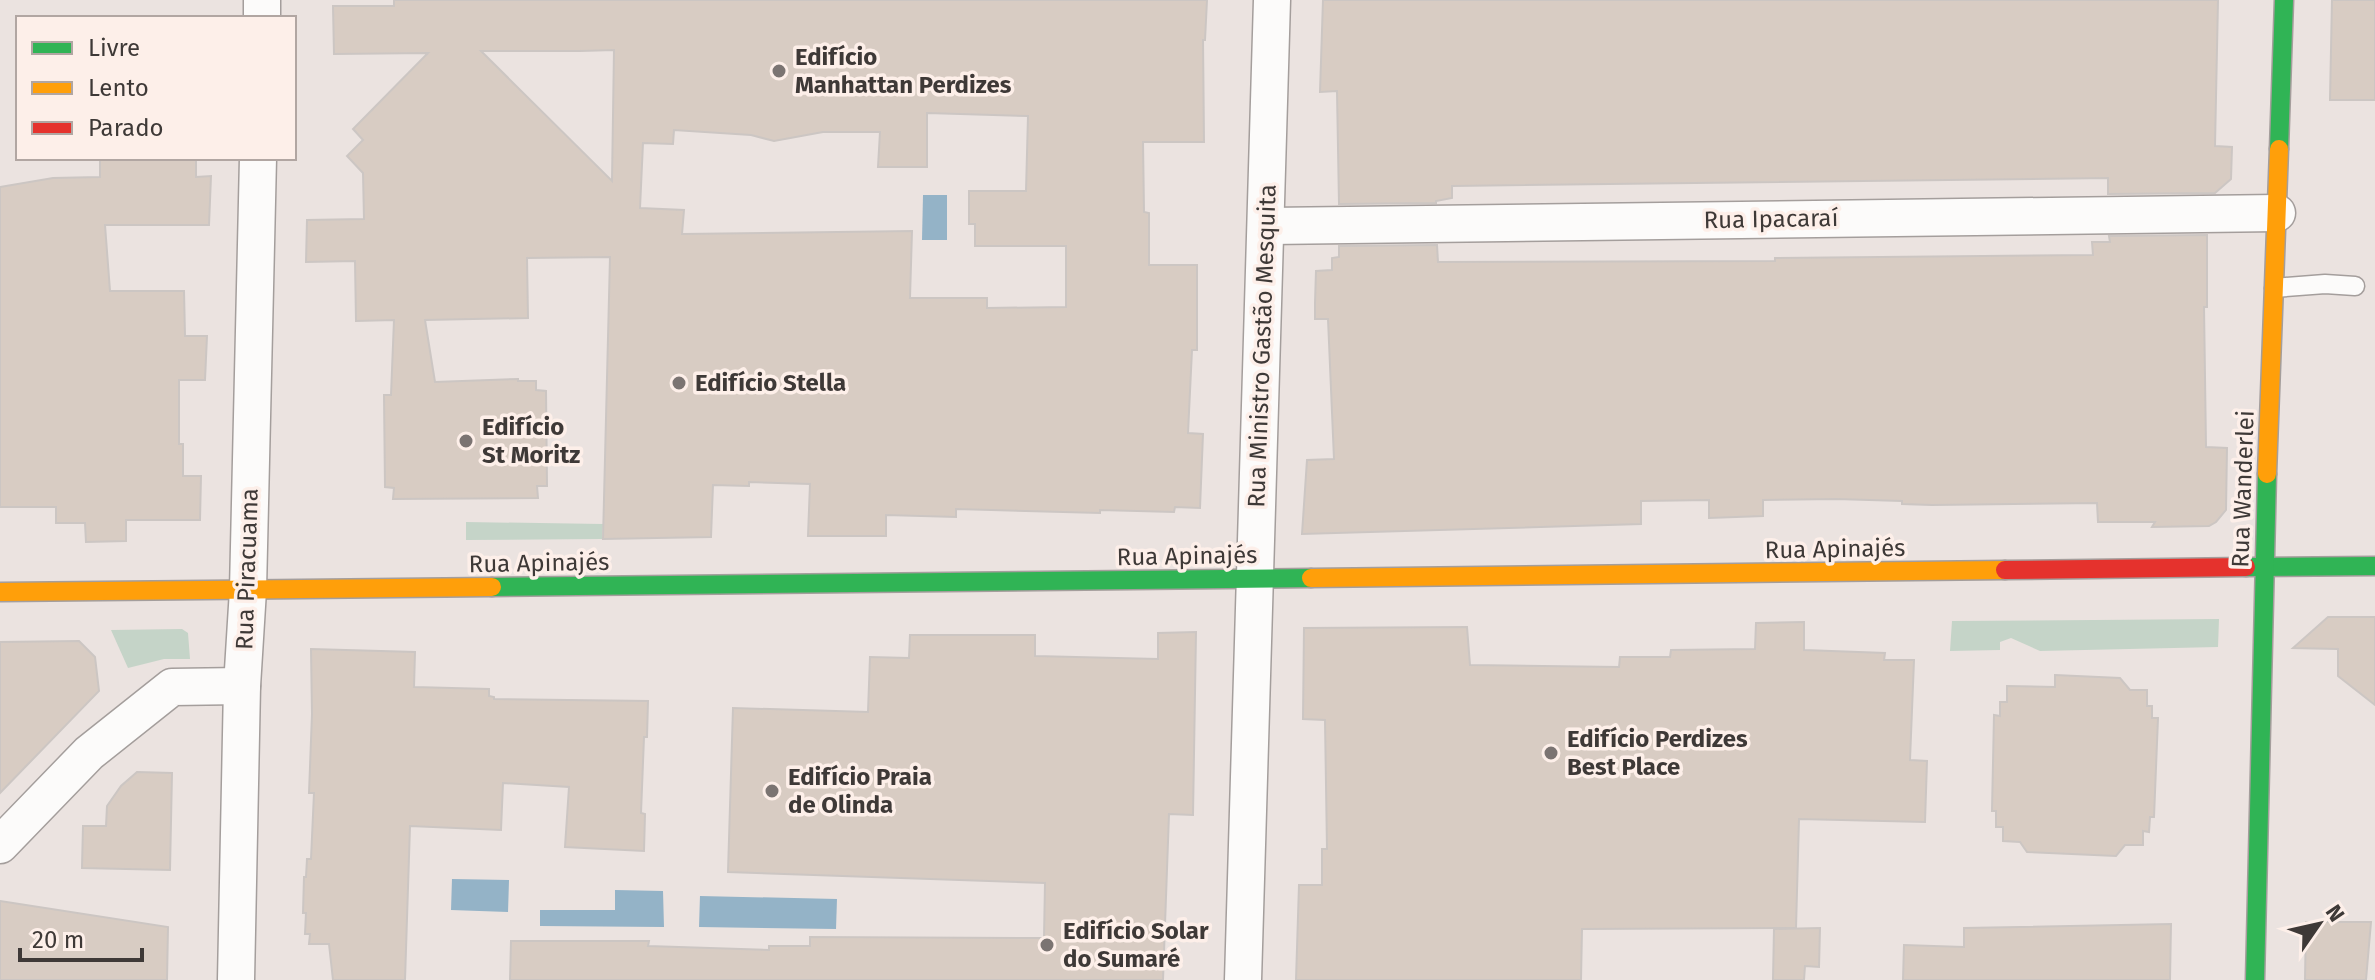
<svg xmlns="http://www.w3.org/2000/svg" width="2375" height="980" viewBox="0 0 2375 980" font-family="'Fira Sans',sans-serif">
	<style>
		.green { fill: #c5d4c8 }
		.water { fill: #94b3c7 }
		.building { fill: #d8ccc3; stroke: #ccc6c3; stroke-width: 2; fill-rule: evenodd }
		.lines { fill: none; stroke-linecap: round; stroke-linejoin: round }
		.lane-casing { stroke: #a49e9c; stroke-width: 21 }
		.street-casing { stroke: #a49e9c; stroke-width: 39 }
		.fast-casing { stroke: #a49e9c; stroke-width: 21 }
		.slow-casing { stroke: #a49e9c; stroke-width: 21 }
		.jam-casing { stroke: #a49e9c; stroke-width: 21 }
		.lane { stroke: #fcfbfa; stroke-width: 18 }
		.street { stroke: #fcfbfa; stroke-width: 36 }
		.fast { stroke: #30b455; stroke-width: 18 }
		.slow { stroke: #ff9f0a; stroke-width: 18 }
		.jam { stroke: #e5322d; stroke-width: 18 }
		.poi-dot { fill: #7b7472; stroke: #fdefe9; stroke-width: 3 }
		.labels { text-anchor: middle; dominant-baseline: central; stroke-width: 7; stroke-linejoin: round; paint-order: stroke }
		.poi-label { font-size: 24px; font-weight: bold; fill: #3e3937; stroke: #fdefe9; text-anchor: start }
		.street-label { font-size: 24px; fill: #3e3937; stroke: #fdefe9 }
	</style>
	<rect width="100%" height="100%" fill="#ebe3e0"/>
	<g class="green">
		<path d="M466 522 603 524 602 539 466 540Z"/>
		<path d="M2219 619 2218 647 2040 651 2011 638 2000 642V650L1950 651 1952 621Z"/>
		<path d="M182 629 188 633 190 659H164L128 668 111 630Z"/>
	</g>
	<g class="water">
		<path d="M923 195H947V240H922Z"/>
		<path d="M452 879 509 880 508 912 451 910Z"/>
		<path d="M615 890 663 891 664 927 540 926V910H615Z"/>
		<path d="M700 896 837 899 836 929 699 927Z"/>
	</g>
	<g class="building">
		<path d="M394 0H1207L1205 40H1203L1204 142H1143L1144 212 1149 213V265H1197V350H1192L1188 433 1203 434 1200 508 1175 507 1174 512 1100 510V513L956 509V517L886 515V536H808L810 484 749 482V486L713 485 711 537 603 539 610 257 527 258 528 318 425 320 435 382 518 379V381H536V390L546 391 547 486H537L538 498 393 499 394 488 385 487 384 395H391L394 320 356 321 355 261 306 262 307 220 364 219 363 173 347 156 363 140 353 129 428 53 334 54 333 6H394ZM614 50 612 181 481 51H580ZM927 113 1028 116 1026 191H969V224H975V246H1066V307L987 308V298H910L912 231 682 234 684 210 640 208 643 143 673 144 674 130 751 135 774 141 823 132H880L878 167H927Z"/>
		<path d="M1323 0H2218L2215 146 2232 147 2231 179 2215 193 2108 194V178L1452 186V198L1436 201V203L1339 204 1337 91 1320 92Z"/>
		<path d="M2332 0H2375V100H2330Z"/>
		<path d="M100 158H196V177L211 176 209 225H105L110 291H184L185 336H207L205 380H179V444H183V476H201L200 520H126V541L86 542 85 523H56V507H0V187L53 178 100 177Z"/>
		<path d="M2207 235V307H2204L2206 447 2227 448 2226 510 2216 522 2209 526 2152 527 2155 522H2098L2097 503 1932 505 1902 504V501L1836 499 1763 500V516L1709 518V500L1641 501V524L1302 534 1307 460 1334 459 1328 319H1315V303L1316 271 1332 270V258L1339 257V246L1437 245 1438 262 1775 261V258L2093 255 2092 242H2110L2109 236Z"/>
		<path d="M2328 617H2375V705L2338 676V649L2293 648Z"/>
		<path d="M1804 622V650L1885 653 1884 660H1914L1910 760 1927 761 1925 822 1799 819 1796 928 1582 929 1581 980H1296L1299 885H1322V849H1327L1325 720 1303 719 1304 628 1467 627 1470 665 1619 667 1620 657H1670L1671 650 1755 649 1756 623Z"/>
		<path d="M1196 632 1193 815 1169 814 1163 980H510L511 941H649L648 946 769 950V946H810V937L1044 938 1045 883 728 872 733 708 868 712 870 657 909 658 910 635H1035V656L1158 659V633Z"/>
		<path d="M79 641 95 657 99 691 0 793V642Z"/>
		<path d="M311 649 415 652 414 687 489 689V696L494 697V699L648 701 647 737H644L641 813 645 814 644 851 565 847 569 787 503 783 501 830 410 826 405 980H333L329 944H309L310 934H305L306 913H303L304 877H306L307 859H311L314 793H309L312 714Z"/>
		<path d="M2055 675 2120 678 2130 690H2147V706H2152V718H2158L2154 817H2150L2149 832 2143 831V845H2125L2116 856 2027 852 2020 842 2003 841V827H1996V811H1992L1994 715 2000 716V702H2007V686L2055 687Z"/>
		<path d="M137 772 172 773 170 870 82 868 83 826H106L107 806 121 786Z"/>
		<path d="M0 901 168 927 167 980H0Z"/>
		<path d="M2306 922H2371L2366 980H2305Z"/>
		<path d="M2171 924 2170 980H1903L1904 945 1964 947V928Z"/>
		<path d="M1820 928 1819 967 1805 966 1804 980H1773L1774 929Z"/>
	</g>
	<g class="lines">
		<defs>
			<path id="lane" d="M2274 288 2325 284 2355 286"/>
			<g id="street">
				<path d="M262 18V0"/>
				<path d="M1266 226 2277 213"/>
				<path d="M0 845 89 753 172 687 242 686"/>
				<path d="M236 980 242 686 248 590 258 158"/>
				<path d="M1243 980 1272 0"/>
			</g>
			<g id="fast">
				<path d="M2279 149 2284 0"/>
				<path d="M2246 567 2375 566"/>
				<path d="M492 587 1311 578"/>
				<path d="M2255 980 2267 474"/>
			</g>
			<g id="slow">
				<path d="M2267 474 2279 149"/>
				<path d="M1311 578 2005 570"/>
				<path d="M0 592 492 587"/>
			</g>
			<path id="jam" d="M2005 570 2246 567"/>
		</defs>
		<use href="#lane" class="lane-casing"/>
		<use href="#street" class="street-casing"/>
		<use href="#fast" class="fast-casing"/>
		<use href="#slow" class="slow-casing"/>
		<use href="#jam" class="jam-casing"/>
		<use href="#lane" class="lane"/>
		<use href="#street" class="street"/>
		<use href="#fast" class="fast"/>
		<use href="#slow" class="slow"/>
		<use href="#jam" class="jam"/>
	</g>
	<g class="poi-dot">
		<circle cx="779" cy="71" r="8"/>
		<circle cx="679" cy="383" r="8"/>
		<circle cx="466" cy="441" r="8"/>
		<circle cx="1551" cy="753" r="8"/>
		<circle cx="772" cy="791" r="8"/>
		<circle cx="1047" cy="945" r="8"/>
	</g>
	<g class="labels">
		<g class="poi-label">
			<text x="795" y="57">Edifício<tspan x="795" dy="28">Manhattan Perdizes</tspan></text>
			<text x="695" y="383">Edifício Stella</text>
			<text x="482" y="427">Edifício<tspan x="482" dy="28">St Moritz</tspan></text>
			<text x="1567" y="739">Edifício Perdizes<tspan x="1567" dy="28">Best Place</tspan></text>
			<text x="788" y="777">Edifício Praia<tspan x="788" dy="28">de Olinda</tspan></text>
			<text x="1063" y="931">Edifício Solar<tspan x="1063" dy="28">do Sumaré</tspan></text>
		</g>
		<g class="street-label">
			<text transform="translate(1771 219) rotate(-1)">Rua Ipacaraí</text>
			<text transform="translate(1262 346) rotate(-88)">Rua Ministro Gastão Mesquita</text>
			<text transform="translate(2243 489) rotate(-88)">Rua Wanderlei</text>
			<text transform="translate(1835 549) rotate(-1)">Rua Apinajés</text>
			<text transform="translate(1187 556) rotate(-1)">Rua Apinajés</text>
			<text transform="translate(539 563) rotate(-1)">Rua Apinajés</text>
			<text transform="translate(247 569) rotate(-88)">Rua Piracuama</text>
		</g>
	</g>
	<rect x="16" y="16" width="280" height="144" fill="#fdefe9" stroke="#b1a6a2" stroke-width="2"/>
	<rect x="32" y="42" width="40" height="12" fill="#30b455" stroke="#b1a6a2" stroke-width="2"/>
	<text x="88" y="56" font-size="24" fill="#3e3937">Livre</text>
	<rect x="32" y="82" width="40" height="12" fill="#ff9f0a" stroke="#b1a6a2" stroke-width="2"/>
	<text x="88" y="96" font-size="24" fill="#3e3937">Lento</text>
	<rect x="32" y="122" width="40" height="12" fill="#e5322d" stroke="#b1a6a2" stroke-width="2"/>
	<text x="88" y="136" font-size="24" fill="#3e3937">Parado</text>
	<g transform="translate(2319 924) rotate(56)" stroke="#fdefe9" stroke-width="6" paint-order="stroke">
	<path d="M0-6L14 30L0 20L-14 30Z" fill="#3e3937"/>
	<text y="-12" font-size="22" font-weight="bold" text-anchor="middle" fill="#3e3937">N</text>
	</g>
	<path d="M20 948v12h122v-12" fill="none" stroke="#3e3937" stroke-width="4"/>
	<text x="32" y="948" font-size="24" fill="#3e3937" stroke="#fdefe9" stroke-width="6" paint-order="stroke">20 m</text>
</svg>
